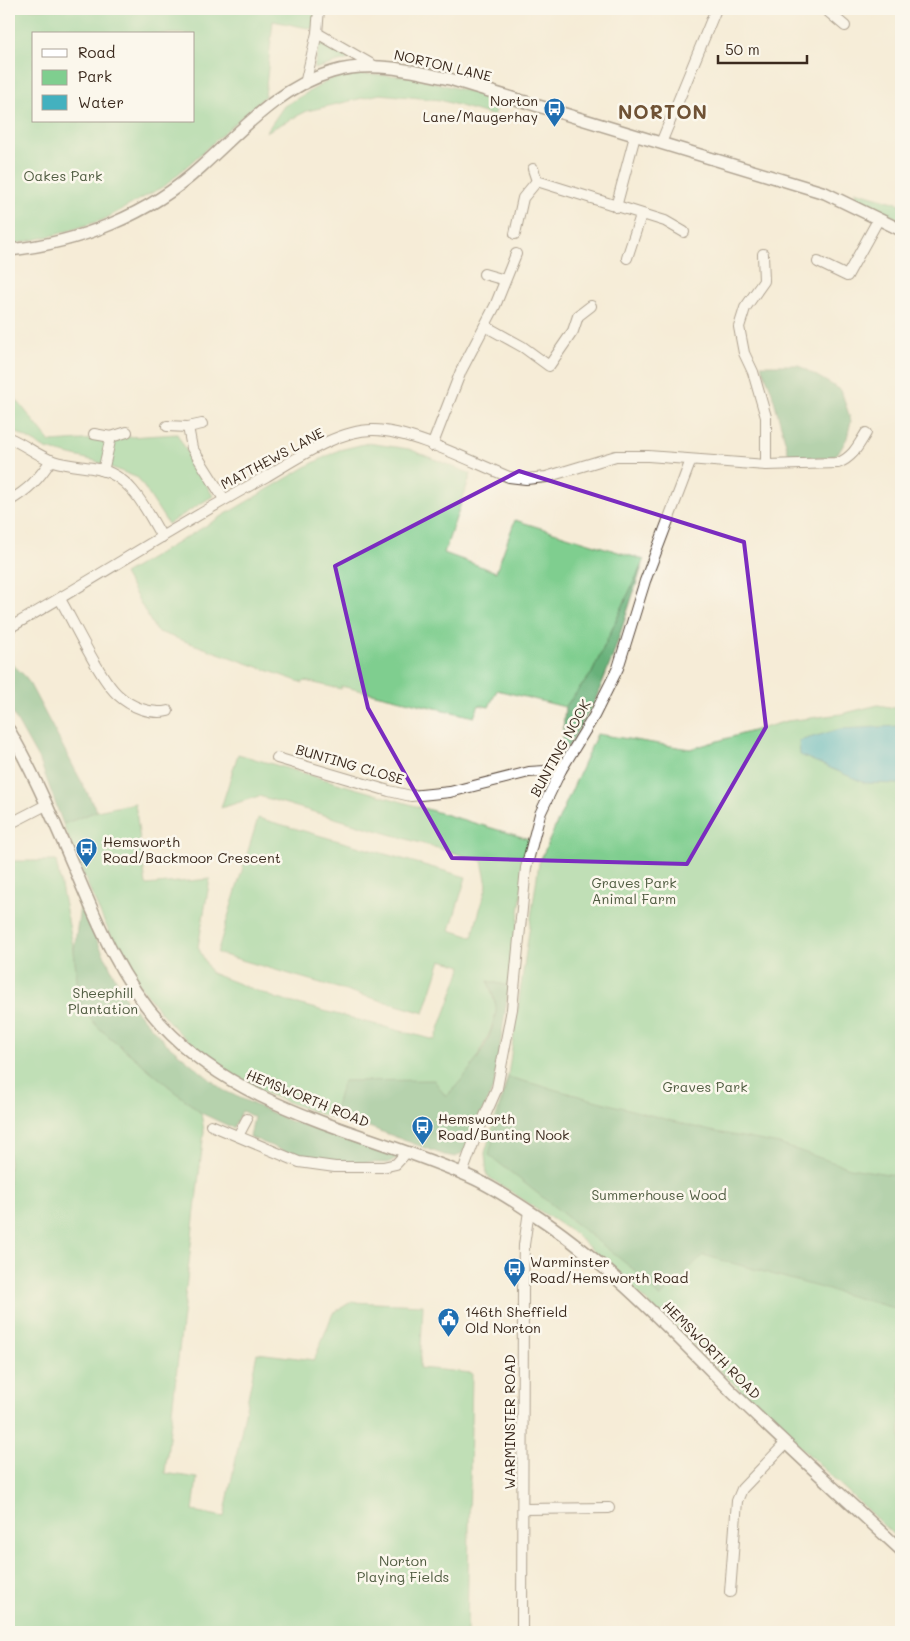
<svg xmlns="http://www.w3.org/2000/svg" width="910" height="1641" viewBox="0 0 910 1641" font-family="Mali,sans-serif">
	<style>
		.green { fill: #7fce8f; stroke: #5d7c56; fill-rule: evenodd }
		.forest { fill: #67b17a; stroke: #516e4c }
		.water { fill: #43b1bf; stroke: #3f6e6e }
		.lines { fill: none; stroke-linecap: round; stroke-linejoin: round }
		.minor-casing { stroke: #57473a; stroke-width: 12 }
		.tertiary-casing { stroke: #57473a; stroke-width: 14 }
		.minor { stroke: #fff; stroke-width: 10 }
		.tertiary { stroke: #fff; stroke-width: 11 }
		.marked { fill: none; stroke: #7b2cbf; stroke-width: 4; stroke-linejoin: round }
		.labels { text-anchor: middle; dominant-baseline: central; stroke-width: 5; stroke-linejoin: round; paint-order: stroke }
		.street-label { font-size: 14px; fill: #3b2a1e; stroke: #fbf7ec }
		.poi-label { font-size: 14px; fill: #3b2a1e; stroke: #fbf7ec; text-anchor: start }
		.park-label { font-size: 14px; fill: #4f5b40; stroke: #fbf7ec }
		.district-label { font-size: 19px; font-weight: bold; letter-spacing: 1px; fill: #6f5235; stroke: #fbf7ec }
	</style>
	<rect width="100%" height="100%" fill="#fbf7ec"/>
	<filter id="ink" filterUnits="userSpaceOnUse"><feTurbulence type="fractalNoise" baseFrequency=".02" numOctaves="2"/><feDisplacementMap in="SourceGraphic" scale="10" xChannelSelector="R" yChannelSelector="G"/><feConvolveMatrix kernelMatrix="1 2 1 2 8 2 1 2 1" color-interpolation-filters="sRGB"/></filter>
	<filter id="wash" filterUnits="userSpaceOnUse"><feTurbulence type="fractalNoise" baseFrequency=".0096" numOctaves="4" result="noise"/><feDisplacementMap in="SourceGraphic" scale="20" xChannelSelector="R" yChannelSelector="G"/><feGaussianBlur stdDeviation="1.12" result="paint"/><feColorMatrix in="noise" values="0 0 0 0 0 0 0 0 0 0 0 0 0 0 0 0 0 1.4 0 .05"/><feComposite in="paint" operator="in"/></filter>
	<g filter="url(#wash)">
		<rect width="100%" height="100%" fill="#f6ecd7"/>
		<g class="green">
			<path d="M9 9H316L313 29 273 21 265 96 166 185 103 220 55 235 15 244 9 243ZM34 34H194V121H34Z"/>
			<path d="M320 40 353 58 314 69Z"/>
			<path d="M355 74 410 76 497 99 494 116 440 100 380 94 307 111 266 132 284 106 331 79Z"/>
			<path d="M855 191 901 204V220L857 200Z"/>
			<path d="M13 386 16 399 50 442 177 434 213 496 168 524 138 478 95 461 46 449 9 428V387Z"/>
			<path d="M368 443 409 449 471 474 444 553 496 572 515 520 644 560 592 673 565 707 497 690 489 707 479 705 474 717 341 686V689L305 681 303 683 156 631 124 574 309 465 339 450Z"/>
			<path d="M878 705 901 709V1542L575 1234 487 1176 485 1153 508 1075 539 863 597 734 690 749 787 721 841 714Z"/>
			<path d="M238 754 529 839 509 986 488 981 497 1009 490 1032 470 1072 445 1097 343 1081 333 1119C300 1106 265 1096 235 1077 137 1015 104 926 63 824L97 811 135 803 146 885 210 879 198 947 211 973 278 999 435 1040 462 966 441 960 424 1013 217 953 258 818 466 877 450 930 472 937 487 885 482 861 259 796 221 808Z"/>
			<path d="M9 861H56L74 950 78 991 84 1011 100 1029 201 1113 204 1131 165 1473 197 1478 193 1511 224 1517 257 1353 314 1360 333 1313 351 1302 423 1305 420 1368 472 1373 467 1632H9Z"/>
		</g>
		<g class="forest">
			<path d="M761 365H798L841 390 851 421 847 438 841 449 837 454 827 458H796L789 455 771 389Z"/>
			<path d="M644 560 613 656 595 701 560 760 565 707 592 673Z"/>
			<path d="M9 661 26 677 97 811 63 824 41 764 9 707Z"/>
			<path d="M80 906 127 1001 166 1043 223 1090 290 1121 401 1156 388 1163 330 1162 288 1153 250 1137 254 1117 242 1111 233 1128 201 1113 100 1029 83 1011 78 991 74 950Z"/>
			<path d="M488 981 509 986 494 1086 466 1150 456 1157 444 1155 334 1114 343 1081 434 1080 446 1097C468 1074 492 1044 496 1011 497 1002 490 989 488 981Z"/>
			<path d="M508 1077 706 1130 779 1144 850 1168 901 1176V1310L703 1255 660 1298 638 1273 489 1155Z"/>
		</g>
		<path class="water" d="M898 726 901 728V782L899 784 865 783 800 755 799 741 840 729Z"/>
	</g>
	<g filter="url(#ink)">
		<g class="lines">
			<defs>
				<g id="minor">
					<path d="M825 9 845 26"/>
					<path d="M317 33 376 67"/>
					<path d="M305 84 317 33 319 9"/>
					<path d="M661 143 716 9"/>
					<path d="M533 169 537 181 665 221 684 232"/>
					<path d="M616 207 635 136"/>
					<path d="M515 234 523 198 537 181"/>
					<path d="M763 254 764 281 745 308 739 327 744 353 753 372 766 417V465"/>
					<path d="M627 258 641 215"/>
					<path d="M818 262 847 276 878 220"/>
					<path d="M484 274 505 280"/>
					<path d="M485 326 523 347 549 366 573 331 578 316 591 306"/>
					<path d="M167 426 188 427 202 424"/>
					<path d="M188 427 192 448 224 499"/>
					<path d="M94 434 111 437 127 432"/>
					<path d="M9 438C24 444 38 456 53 461 68 466 83 466 98 469 132 476 146 510 162 537"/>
					<path d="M432 446 461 371 495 306 516 254"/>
					<path d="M103 471 111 437"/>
					<path d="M9 501C28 490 39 479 51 460"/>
					<path d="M60 599C74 623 100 679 118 695 131 707 151 715 168 711"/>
					<path d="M9 628C96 578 179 524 267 476 296 459 339 429 374 430 413 431 472 462 509 477L526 479 546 477 616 456H648L766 465 838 463C853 457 858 446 866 433"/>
					<path d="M277 758 389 791 411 796 450 792 529 772 561 770"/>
					<path d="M9 821H15L46 805"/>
					<path d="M211 1125 299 1162 335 1167H383L396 1164 406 1153"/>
					<path d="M238 1136 247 1119"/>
					<path d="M462 1174 474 1141 497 1088 512 1009 526 868 540 814 561 770 594 716 618 668 645 581 691 460"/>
					<path d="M523 1509 609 1508"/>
					<path d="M730 1592 737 1501 742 1489 785 1444"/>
					<path d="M522 1632 523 1290 524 1245 529 1211"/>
				</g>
				<g id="tertiary">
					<path d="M9 250C78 243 149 215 201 167 241 131 279 87 332 72 372 60 414 71 453 80L825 193 901 230"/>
					<path d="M9 730C35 775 55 824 76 872 99 927 121 980 162 1025 244 1114 369 1131 475 1179 494 1188 512 1200 529 1211 605 1260 668 1327 731 1391 787 1445 844 1498 901 1550"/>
				</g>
			</defs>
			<use href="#minor" class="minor-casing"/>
			<use href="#tertiary" class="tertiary-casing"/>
			<use href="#minor" class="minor"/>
			<use href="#tertiary" class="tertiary"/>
		</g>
	</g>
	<path d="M0 0H910V1641H0ZM519 471 744 542 766 727 687 864 452 858 368 708 335 566Z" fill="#f6ecd7" fill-opacity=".55" fill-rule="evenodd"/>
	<path class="marked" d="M519 471 744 542 766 727 687 864 452 858 368 708 335 566Z"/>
	<defs>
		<symbol id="bus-pin" viewBox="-11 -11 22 30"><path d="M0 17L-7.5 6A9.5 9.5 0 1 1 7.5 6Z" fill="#1f6fb2" stroke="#fbf7ec"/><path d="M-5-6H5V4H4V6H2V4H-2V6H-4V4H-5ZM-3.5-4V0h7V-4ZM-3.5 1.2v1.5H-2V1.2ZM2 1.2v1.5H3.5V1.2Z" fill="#fff"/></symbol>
		<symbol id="civic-pin" viewBox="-11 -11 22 30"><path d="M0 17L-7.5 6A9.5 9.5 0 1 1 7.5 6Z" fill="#1f6fb2" stroke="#fbf7ec"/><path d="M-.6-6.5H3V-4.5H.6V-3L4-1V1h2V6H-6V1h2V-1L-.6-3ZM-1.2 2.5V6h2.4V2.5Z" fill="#fff"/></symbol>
	</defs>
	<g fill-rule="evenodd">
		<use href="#bus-pin" x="542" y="96" width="25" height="34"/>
		<use href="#bus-pin" x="74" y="836" width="25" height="34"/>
		<use href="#bus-pin" x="410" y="1114" width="25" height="34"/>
		<use href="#bus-pin" x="502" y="1256" width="25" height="34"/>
		<use href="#civic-pin" x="436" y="1306" width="25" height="34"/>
	</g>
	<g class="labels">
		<g class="street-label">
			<text transform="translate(443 65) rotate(13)">NORTON LANE</text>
			<text transform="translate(272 458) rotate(-28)">MATTHEWS LANE</text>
			<text transform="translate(560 748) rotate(-61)">BUNTING NOOK</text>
			<text transform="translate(350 764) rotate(16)">BUNTING CLOSE</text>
			<text transform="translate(308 1098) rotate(22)">HEMSWORTH ROAD</text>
			<text transform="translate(712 1350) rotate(45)">HEMSWORTH ROAD</text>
			<text transform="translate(509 1422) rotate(-90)">WARMINSTER ROAD</text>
		</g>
		<g class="poi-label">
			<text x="538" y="100" text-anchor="end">Norton<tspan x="538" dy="16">Lane/Maugerhay</tspan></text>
			<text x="103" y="841">Hemsworth<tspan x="103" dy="16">Road/Backmoor Crescent</tspan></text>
			<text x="438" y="1118">Hemsworth<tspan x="438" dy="16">Road/Bunting Nook</tspan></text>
			<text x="530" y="1261">Warminster<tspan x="530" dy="16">Road/Hemsworth Road</tspan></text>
			<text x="465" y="1311">146th Sheffield<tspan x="465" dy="16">Old Norton</tspan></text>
		</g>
		<g class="park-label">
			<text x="63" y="175">Oakes Park</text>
			<text x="634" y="882">Graves Park<tspan x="634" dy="16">Animal Farm</tspan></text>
			<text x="103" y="992">Sheephill<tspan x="103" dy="16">Plantation</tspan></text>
			<text x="705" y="1086">Graves Park</text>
			<text x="659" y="1194">Summerhouse Wood</text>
			<text x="403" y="1560">Norton<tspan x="403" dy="16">Playing Fields</tspan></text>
		</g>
		<g class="district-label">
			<text x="663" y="111">NORTON</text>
		</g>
	</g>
	<rect width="910" height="1641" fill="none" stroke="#fbf7ec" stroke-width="30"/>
	<rect x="32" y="32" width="162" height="90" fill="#fbf7ec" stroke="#aea59a"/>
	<rect x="42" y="49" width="25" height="8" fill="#ffffff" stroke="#aea59a"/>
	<text x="78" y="58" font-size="15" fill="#3b2a1e">Road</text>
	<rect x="42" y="70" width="25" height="15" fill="#7fce8f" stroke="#aea59a"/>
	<text x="78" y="82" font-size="15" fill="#3b2a1e">Park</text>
	<rect x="42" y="95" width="25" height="15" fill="#43b1bf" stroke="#aea59a"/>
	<text x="78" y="108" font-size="15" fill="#3b2a1e">Water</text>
	<path d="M718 55v8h89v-8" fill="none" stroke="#3b2a1e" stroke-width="2.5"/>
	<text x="725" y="55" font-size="15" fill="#3b2a1e" stroke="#fbf7ec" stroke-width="4" paint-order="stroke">50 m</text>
</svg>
